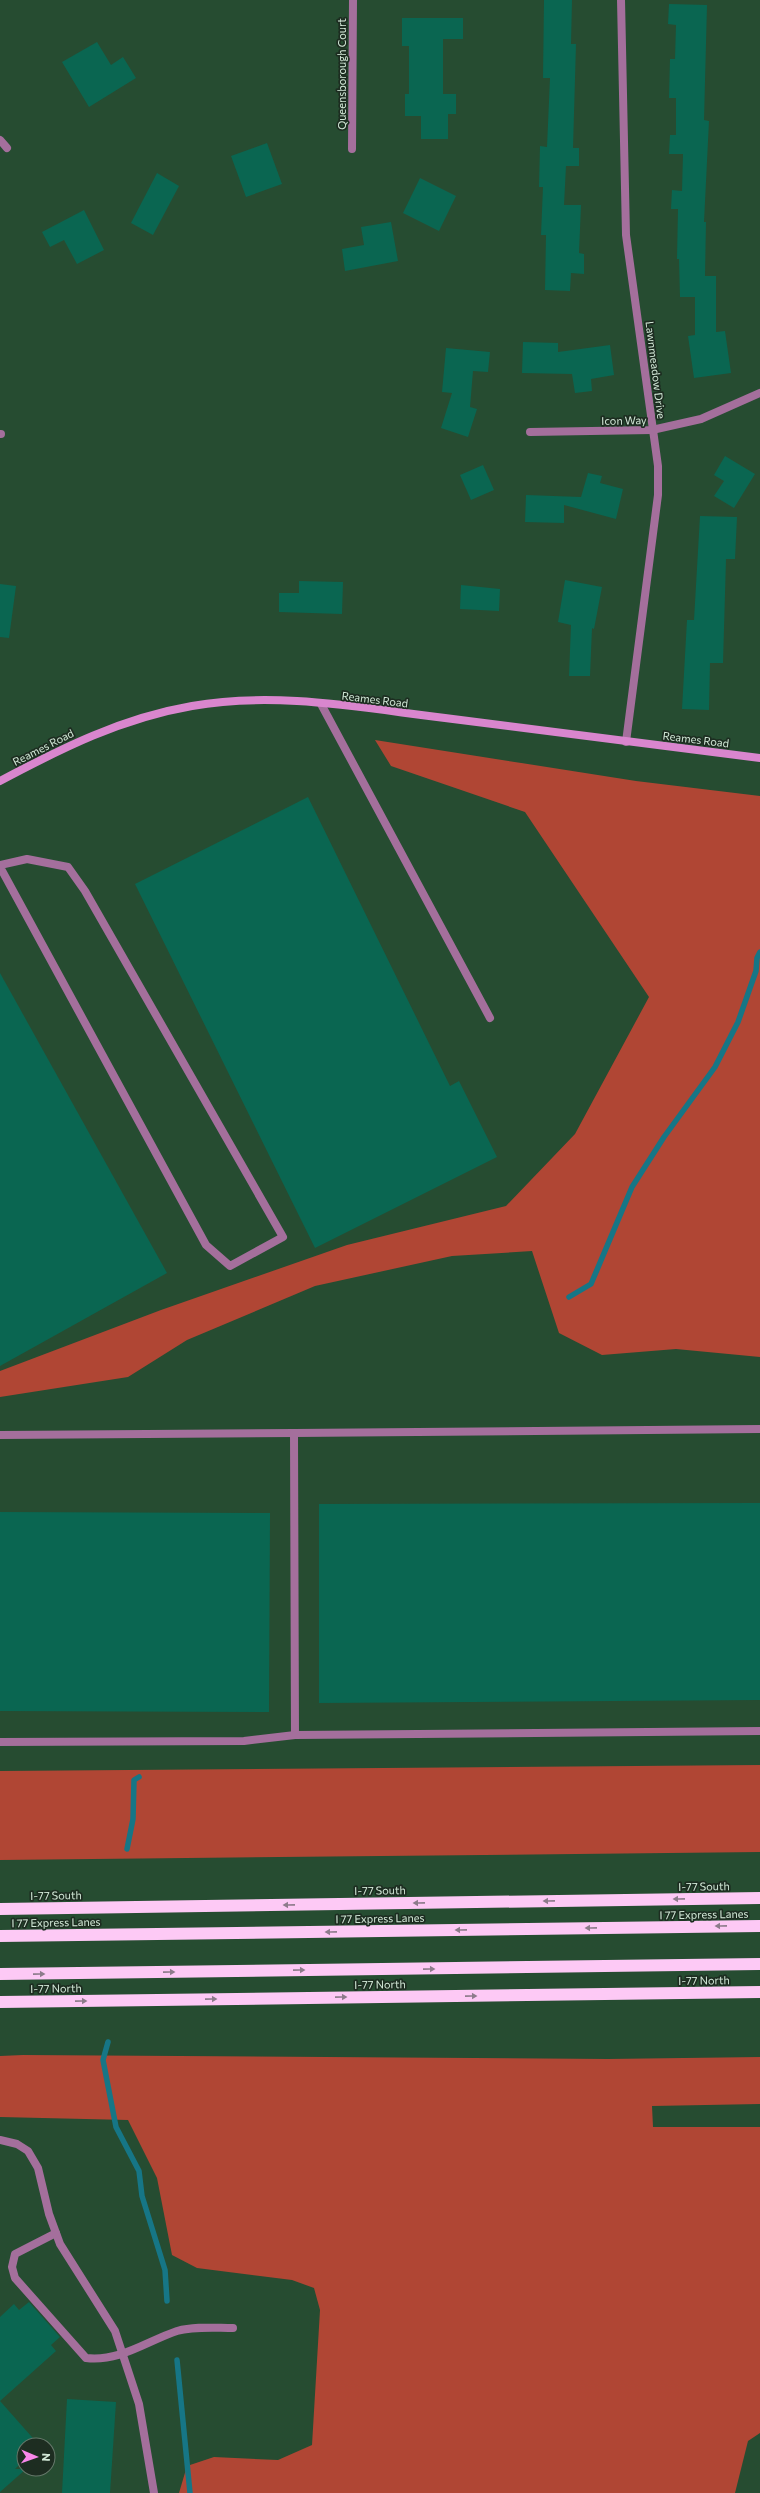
<svg xmlns="http://www.w3.org/2000/svg" width="760" height="2493" viewBox="0 0 760 2493" font-family="Commissioner,sans-serif">
	<style>
		.forest { fill: #b04634 }
		.lines { fill: none; stroke-linecap: round; stroke-linejoin: round }
		.stream { stroke: #167686; stroke-width: 5.5 }
		.building { fill: #0a6651 }
		.service { stroke: #a46f9c; stroke-width: 8 }
		.minor { stroke: #a46f9c; stroke-width: 8 }
		.secondary { stroke: #d986ce; stroke-width: 8 }
		.motorway { stroke: #fdc9f5; stroke-width: 12 }
		.oneway { fill: #8d7b8b }
		.labels { text-anchor: middle; dominant-baseline: central; stroke-width: 3.5; stroke-linejoin: round; paint-order: stroke }
		.street-label { font-size: 11px; fill: #d2e8d7; stroke: #1d2d21 }
	</style>
	<rect width="100%" height="100%" fill="#264c31"/>
	<g class="forest">
		<path d="M375 740 636 781 760 796V1357L676 1349 602 1355 559 1333 532 1251 452 1256 315 1286 187 1340 128 1377 0 1397V1371L161 1310 347 1245 506 1206 575 1134 649 997 525 812 391 766Z"/>
		<path d="M760 1765V1852L0 1860V1771Z"/>
		<path d="M23 2055 608 2059 760 2057V2104L652 2106 653 2127H760V2433L748 2441 735 2493H179L187 2466 214 2457 278 2460 312 2445 320 2310 314 2288 292 2280 197 2268 172 2255 157 2178 128 2120 0 2117V2056Z"/>
	</g>
	<g class="lines">
		<g class="stream">
			<path d="M569 1297 591 1284 632 1187 664 1137 715 1067 738 1022 756 971 757 958 760 952"/>
			<path d="M127 1849 133 1819 134 1780 139 1777"/>
			<path d="M108 2042 103 2060 116 2127 139 2171 142 2196 165 2270 167 2301"/>
			<path d="M177 2360 190 2493"/>
		</g>
	</g>
	<g class="building">
		<path d="M544 0H572L571 44H576L573 148H579V166H566L564 205H581L579 253 584 254V274L571 273 570 291 545 290 546 235H541L543 187H539L540 146 547 147 550 78H543Z"/>
		<path d="M669 4 707 5 704 120 709 121 704 222H706L705 276H716V332L725 331 731 373 694 378 688 336 695 335V297H680L679 259H677L678 209H671L672 190 682 191 683 154H669L670 135H676V98H669L670 59H675L676 25 668 24Z"/>
		<path d="M402 18H463V39H443V94H456V114H448V139H421V116H405V94H409V46H402Z"/>
		<path d="M97 42 111 65 123 57 136 78 89 107 62 62Z"/>
		<path d="M267 143 282 184 246 197 231 156Z"/>
		<path d="M157 173 179 186 153 235 131 223Z"/>
		<path d="M420 178 456 196 439 231 403 213Z"/>
		<path d="M84 210 104 250 77 264 64 240 50 247 42 232Z"/>
		<path d="M391 222 398 261 345 271 342 249 364 245 361 227Z"/>
		<path d="M523 342 558 343V352L610 345 614 375 591 379 592 391 575 393 572 374 522 373Z"/>
		<path d="M446 348 490 352 488 372 473 371 470 407 477 409 468 437 441 428 452 393 442 392Z"/>
		<path d="M725 456 755 474 734 508 714 496 724 481 714 475Z"/>
		<path d="M483 465 494 490 471 500 460 475Z"/>
		<path d="M588 473 602 476 600 483 623 489 616 519 564 505V523L525 522 526 495 581 497Z"/>
		<path d="M700 516 737 517 735 559H726L723 663H710L709 710 682 709 687 620H694Z"/>
		<path d="M565 580 602 587 594 629 592 628 590 676H569L571 625 558 622Z"/>
		<path d="M299 581 343 582 342 614 279 612V593H299Z"/>
		<path d="M0 584 16 586 9 638 0 637Z"/>
		<path d="M461 585 500 589 499 611 460 609Z"/>
		<path d="M308 797 450 1086 459 1081 497 1157 315 1248 135 884Z"/>
		<path d="M0 973 167 1273 0 1366Z"/>
		<path d="M760 1503V1700L319 1703V1504Z"/>
		<path d="M0 1512 270 1513 269 1712 0 1711Z"/>
		<path d="M29 2302 60 2337 51 2345 56 2351 0 2401 39 2445H24V2460L15 2469H26L0 2492V2317L14 2304 19 2310Z"/>
		<path d="M67 2399 116 2402 110 2493H62Z"/>
	</g>
	<g class="lines">
		<g class="service">
			<path d="M321 704 490 1018"/>
			<path d="M0 865 27 859 68 867 85 891 283 1237 230 1266 206 1245 0 867"/>
			<path d="M0 1435 294 1433"/>
			<path d="M295 1735 294 1433 760 1429"/>
			<path d="M0 1742 244 1741 295 1735 760 1731"/>
			<path d="M0 2140 17 2144 28 2151 38 2168 49 2214 60 2244 115 2331 139 2404 154 2493"/>
			<path d="M56 2233 15 2254 12 2267 15 2278 86 2358C120 2362 147 2341 177 2331 195 2326 215 2328 233 2328"/>
		</g>
		<g class="minor">
			<path d="M621 0 626 235 658 466V495L626 742"/>
			<path d="M0 140 7 148"/>
			<path d="M352 149 353 0"/>
			<path d="M530 432 652 430 701 419 760 393"/>
			<path d="M0 434H1"/>
		</g>
		<path class="secondary" d="M0 781C62 748 122 718 192 706 276 691 362 708 445 718 550 732 655 745 760 758"/>
		<g class="motorway">
			<path d="M0 1909 760 1898"/>
			<path d="M0 1936 760 1926"/>
			<path d="M0 1974 760 1964"/>
			<path d="M0 2002 760 1992"/>
		</g>
	</g>
	<defs><path id="oneway-solid" d="M-6-.8H1V-3.2L6.5 0L1 3.2V.8H-6Z"/></defs>
	<g class="oneway">
		<use href="#oneway-solid" transform="translate(679 1899) rotate(179)"/>
		<use href="#oneway-solid" transform="translate(549 1901) rotate(179)"/>
		<use href="#oneway-solid" transform="translate(419 1903) rotate(179)"/>
		<use href="#oneway-solid" transform="translate(289 1905) rotate(179)"/>
		<use href="#oneway-solid" transform="translate(721 1926) rotate(179)"/>
		<use href="#oneway-solid" transform="translate(591 1928) rotate(179)"/>
		<use href="#oneway-solid" transform="translate(461 1930) rotate(179)"/>
		<use href="#oneway-solid" transform="translate(331 1932) rotate(179)"/>
		<use href="#oneway-solid" transform="translate(429 1969) rotate(-1)"/>
		<use href="#oneway-solid" transform="translate(299 1970) rotate(-1)"/>
		<use href="#oneway-solid" transform="translate(169 1972) rotate(-1)"/>
		<use href="#oneway-solid" transform="translate(39 1974) rotate(-1)"/>
		<use href="#oneway-solid" transform="translate(471 1996) rotate(-1)"/>
		<use href="#oneway-solid" transform="translate(341 1997) rotate(-1)"/>
		<use href="#oneway-solid" transform="translate(211 1999) rotate(-1)"/>
		<use href="#oneway-solid" transform="translate(81 2001) rotate(-1)"/>
	</g>
	<g class="labels">
		<g class="street-label">
			<text transform="translate(341 74) rotate(-90)">Queensborough Court</text>
			<text transform="translate(656 370) rotate(83)">Lawnmeadow Drive</text>
			<text transform="translate(624 420) rotate(-1)">Icon Way</text>
			<text transform="translate(375 699) rotate(7)">Reames Road</text>
			<text transform="translate(696 739) rotate(7)">Reames Road</text>
			<text transform="translate(43 747) rotate(-27)">Reames Road</text>
			<text transform="translate(704 1886) rotate(-1)">I-77 South</text>
			<text transform="translate(380 1890) rotate(-1)">I-77 South</text>
			<text transform="translate(56 1895) rotate(-1)">I-77 South</text>
			<text transform="translate(704 1914) rotate(-1)">I 77 Express Lanes</text>
			<text transform="translate(380 1918) rotate(-1)">I 77 Express Lanes</text>
			<text transform="translate(56 1922) rotate(-1)">I 77 Express Lanes</text>
			<text transform="translate(704 1980) rotate(-1)">I-77 North</text>
			<text transform="translate(380 1984) rotate(-1)">I-77 North</text>
			<text transform="translate(56 1988) rotate(-1)">I-77 North</text>
		</g>
	</g>
	<g transform="translate(36 2457) rotate(92)"><circle r="19" fill="#1d2d21" stroke="#65786a"/>
	<path d="M0-3L7 15L0 10L-7 15Z" fill="#f888ea"/>
	<text y="-6" font-size="11" font-weight="bold" text-anchor="middle" fill="#d2e8d7">N</text>
	</g>
</svg>
